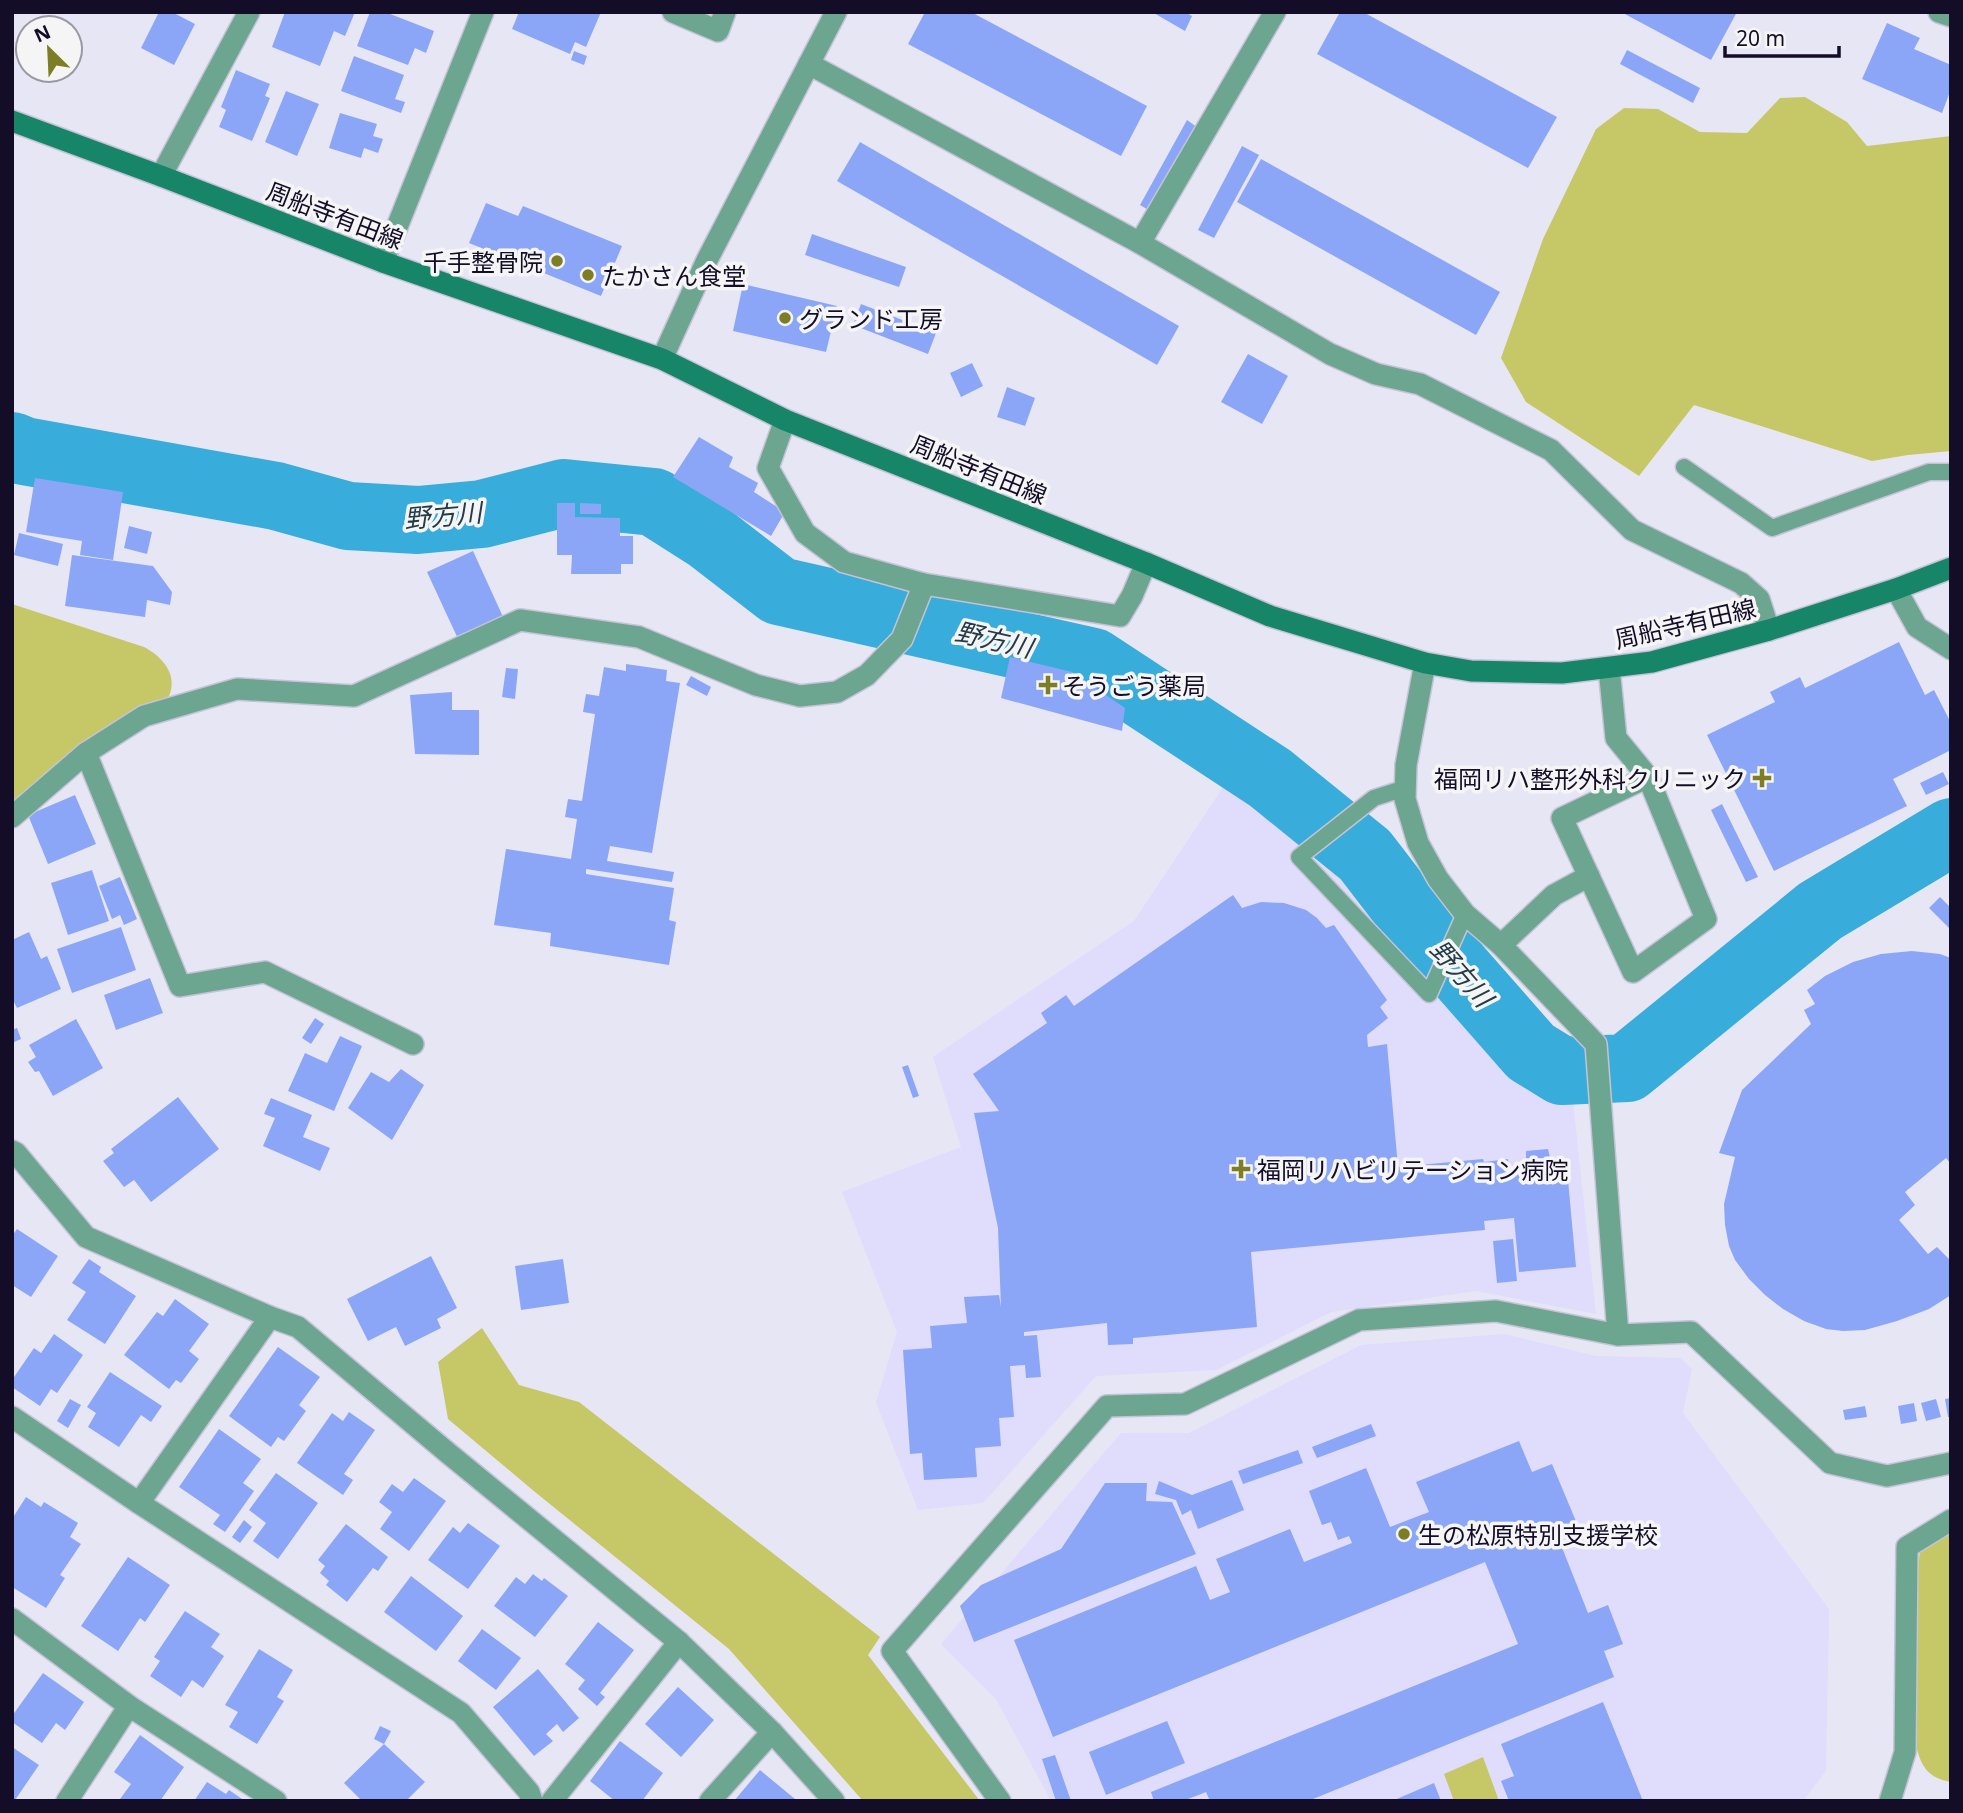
<svg xmlns="http://www.w3.org/2000/svg" width="1963" height="1813" viewBox="0 0 1963 1813" font-family="'Noto Sans','Noto Sans JP',sans-serif">
	<style>
		.built { fill: #dfdcfc }
		.green { fill: #c6c867 }
		.lines { fill: none; stroke-linecap: round; stroke-linejoin: round }
		.river { stroke: #38acdb; stroke-width: 68 }
		.building { fill: #8ca6f7 }
		.lane-casing { stroke: #c5c3d4; stroke-width: 19 }
		.street-casing { stroke: #c5c3d4; stroke-width: 24 }
		.secondary-casing { stroke: #c5c3d4; stroke-width: 24 }
		.lane { stroke: #6ca691; stroke-width: 16 }
		.street { stroke: #6ca691; stroke-width: 21 }
		.secondary { stroke: #178568; stroke-width: 21 }
		.poi-dot { fill: #7d7d25; stroke: #f5f5f5; stroke-width: 2.5 }
		.labels { text-anchor: middle; dominant-baseline: central; stroke-width: 7; stroke-linejoin: round; paint-order: stroke }
		.street-label { font-size: 24px; fill: #130d27; stroke: #f5f5f5 }
		.poi-label { font-size: 24px; fill: #130d27; stroke: #f5f5f5; text-anchor: start }
		.water-label { font-size: 26px; font-style: italic; fill: #223b46; stroke: #f5f5f5 }
	</style>
	<rect width="100%" height="100%" fill="#e7e6f5"/>
	<g class="built">
		<path d="M1224 786 1298 831 1476 1033 1518 1075 1572 1093 1596 1314 1476 1291 1331 1312 1216 1370 1096 1376 983 1503 918 1510 876 1402 897 1332 842 1192 961 1147 933 1057 1134 921Z"/>
		<path d="M1504 1334 1596 1356 1680 1358 1692 1369 1683 1413 1829 1609 1826 1771 1803 1801H1051L996 1699 941 1644 1121 1433H1189L1361 1345Z"/>
	</g>
	<g class="green">
		<path d="M1805 97 1847 122 1867 146 1951 136V451L1908 455 1872 461 1694 405 1639 476 1526 402 1501 358 1543 239 1596 129 1624 108 1658 109 1700 132 1747 133 1780 98Z"/>
		<path d="M12 604 144 647C163 657 178 675 169 696L12 812Z"/>
		<path d="M482 1328 519 1385 579 1402 880 1637 868 1655 980 1801H863L729 1649 535 1492 448 1419 438 1362Z"/>
		<path d="M1951 1530V1782C1926 1778 1920 1764 1915 1741L1918 1572 1920 1548Z"/>
		<path d="M1483 1757 1499 1801H1454L1444 1774Z"/>
	</g>
	<g class="lines">
		<path class="river" d="M12 446 24 451 276 496 348 516 418 520 482 514 564 493 654 502 709 537 779 591 1093 662 1270 778 1365 855 1415 920 1531 1052 1562 1071 1627 1068 1820 911 1951 832"/>
	</g>
	<g class="building">
		<path d="M159 12H172L195 24 174 65 141 48Z"/>
		<path d="M285 12H355L345 36 334 31 320 66 272 47Z"/>
		<path d="M370 12H385L434 31 426 53 415 48 408 65 357 46Z"/>
		<path d="M519 12H601L586 47 575 42 570 54 512 29Z"/>
		<path d="M925 12H971L1147 106 1121 156 908 44Z"/>
		<path d="M1152 12H1185L1192 16 1185 31Z"/>
		<path d="M1340 12H1363L1557 117 1528 168 1317 54Z"/>
		<path d="M1621 12H1737L1711 60Z"/>
		<path d="M1887 23 1920 38 1914 49 1951 65V89L1942 113 1862 79Z"/>
		<path d="M1627 50 1700 88 1693 103 1620 64Z"/>
		<path d="M574 51 587 56 584 65 571 60Z"/>
		<path d="M354 56 404 75 395 99 405 102 401 113 341 91Z"/>
		<path d="M236 70 270 84 265 96 270 98 252 141 219 127 226 110 221 107Z"/>
		<path d="M286 91 319 104 297 156 265 142Z"/>
		<path d="M340 113 377 124 373 136 383 139 378 153 364 148 361 158 329 148Z"/>
		<path d="M1187 120 1201 130 1155 214 1140 205Z"/>
		<path d="M860 142 1179 326 1157 365 837 181Z"/>
		<path d="M1242 146 1259 155 1214 238 1198 230Z"/>
		<path d="M1261 159 1500 292 1476 335 1237 202Z"/>
		<path d="M486 203 518 216 523 206 622 246 601 296 469 243Z"/>
		<path d="M812 234 906 267 899 287 805 255Z"/>
		<path d="M743 284 837 306 826 352 733 331Z"/>
		<path d="M861 304 936 333 928 354 853 325Z"/>
		<path d="M1248 354 1288 376 1262 424 1221 402Z"/>
		<path d="M972 363 983 386 961 397 950 373Z"/>
		<path d="M1007 387 1035 398 1025 426 997 417Z"/>
		<path d="M699 437 733 457 729 467 758 483 754 492 785 512 771 536 673 477Z"/>
		<path d="M35 478 123 492 113 560 80 555 82 541 26 532Z"/>
		<path d="M557 503H575V517L620 518V536H633V564H621V574H571L572 555H557Z"/>
		<path d="M580 503 601 504V514H580Z"/>
		<path d="M129 526 152 532 147 554 124 548Z"/>
		<path d="M19 533 63 544 58 566 14 555Z"/>
		<path d="M473 551 504 619 459 641 427 572Z"/>
		<path d="M72 555 153 566 172 592 170 605 147 600 145 617 65 606Z"/>
		<path d="M1899 642 1925 695 1934 690 1951 723V750L1893 779 1907 806 1774 871 1707 735 1775 702 1770 692 1800 677 1805 688Z"/>
		<path d="M1010 657 1072 672 1125 708 1122 731 1001 698Z"/>
		<path d="M626 664 667 670 666 681 680 683 652 853 610 846 607 861 674 872 672 882 586 869V874L674 888 669 920 676 922 669 965 550 946 551 933 494 925 506 849 571 859 577 819 565 817 568 799 582 801 595 714 583 712 586 694 599 696 604 667 626 671Z"/>
		<path d="M506 668 518 669 515 699 502 697Z"/>
		<path d="M691 676 711 687 707 696 686 685Z"/>
		<path d="M452 692V710H479V755L415 754 410 695Z"/>
		<path d="M1943 772 1949 784 1926 795 1920 783Z"/>
		<path d="M75 795 96 844 48 864 28 815Z"/>
		<path d="M1722 804 1758 877 1746 882 1711 810Z"/>
		<path d="M92 870 109 921 68 935 51 883Z"/>
		<path d="M120 877 137 919 124 925 120 915 112 919 99 886Z"/>
		<path d="M1233 895 1242 908 1261 902 1284 903 1306 910 1317 918 1326 928 1334 925 1387 1000 1380 1007 1388 1018 1367 1035 1368 1047 1387 1044 1398 1167 1483 1159 1484 1162 1508 1159 1509 1169 1546 1166 1547 1182 1568 1180 1576 1267 1519 1272 1514 1218 1484 1221 1485 1230 1251 1252 1257 1327 1133 1338V1344L1108 1345 1107 1323 1024 1332V1336L1037 1335 1041 1377 1026 1378 1025 1365 1010 1366 1014 1417 999 1418 1001 1446 975 1448 977 1477 924 1480 922 1453 910 1454 903 1350 932 1348 930 1326 967 1323 964 1297 999 1295 1001 1307 998 1228 974 1113 999 1111 973 1074 1047 1023 1041 1013 1066 995 1074 1006Z"/>
		<path d="M1940 897 1951 908V930L1929 908Z"/>
		<path d="M121 927 136 970 72 993 57 949Z"/>
		<path d="M29 932 41 959 47 956 61 989 17 1008 12 998V940Z"/>
		<path d="M1912 951 1940 954 1951 958V1164L1946 1158 1905 1192 1915 1205 1899 1220 1928 1254 1937 1247 1951 1261V1295L1929 1309 1897 1321 1865 1330 1843 1331 1826 1329 1804 1321 1783 1309 1765 1295 1749 1279 1735 1260 1729 1246 1725 1225 1724 1204 1735 1157 1719 1153 1742 1090 1811 1024 1804 1010 1815 1004 1807 990 1825 976 1853 962 1881 954Z"/>
		<path d="M150 978 163 1013 116 1030 104 995Z"/>
		<path d="M315 1018 324 1024 311 1044 302 1038Z"/>
		<path d="M76 1019 103 1068 53 1096 39 1071 35 1072 28 1062 36 1057 29 1045Z"/>
		<path d="M17 1028 21 1039 12 1043V1030Z"/>
		<path d="M340 1036 362 1046 334 1111 288 1091 305 1053 327 1063Z"/>
		<path d="M908 1065 919 1096 913 1098 902 1067Z"/>
		<path d="M401 1069 424 1085 392 1140 348 1108 371 1072 389 1082Z"/>
		<path d="M178 1097 219 1149 151 1202 134 1180 124 1187 103 1161 114 1153 111 1149Z"/>
		<path d="M271 1098 312 1115 303 1137 330 1148 320 1171 263 1146 275 1118 264 1114Z"/>
		<path d="M1548 1149 1550 1158 1526 1161V1151Z"/>
		<path d="M17 1229 58 1256 31 1297 12 1285V1236Z"/>
		<path d="M1513 1239 1517 1281 1497 1283 1493 1241Z"/>
		<path d="M431 1256 457 1308 437 1319 441 1328 405 1346 396 1327 368 1341 347 1299Z"/>
		<path d="M89 1259 101 1267 99 1272 136 1296 105 1344 67 1320 86 1292 72 1283Z"/>
		<path d="M563 1259 569 1303 521 1310 515 1266Z"/>
		<path d="M175 1299 209 1324 189 1351 199 1359 181 1383 176 1380 169 1389 124 1355 157 1312 163 1316Z"/>
		<path d="M54 1334 83 1355 57 1393 51 1389 40 1406 12 1387V1380L34 1348 41 1353Z"/>
		<path d="M278 1347 320 1377 299 1405 306 1411 284 1441 278 1437 271 1447 229 1416Z"/>
		<path d="M110 1372 162 1406 151 1422 141 1415 119 1447 88 1427 96 1413 87 1407Z"/>
		<path d="M1951 1398V1417H1948L1945 1399Z"/>
		<path d="M70 1399 81 1405 68 1428 57 1421Z"/>
		<path d="M1936 1399 1941 1417 1926 1421 1921 1403Z"/>
		<path d="M1914 1403 1917 1421 1901 1424 1898 1406Z"/>
		<path d="M1865 1406 1867 1417 1845 1420 1843 1410Z"/>
		<path d="M349 1412 375 1430 344 1474 353 1480 343 1495 297 1463 332 1413 343 1421Z"/>
		<path d="M1371 1424 1376 1436 1317 1458 1312 1447Z"/>
		<path d="M219 1429 261 1459 243 1483 254 1491 225 1532 213 1524 220 1515 179 1487Z"/>
		<path d="M1519 1441 1532 1472 1552 1464 1578 1526 1557 1535 1588 1613 1608 1605 1623 1644 1604 1651 1614 1677 1308 1801H1210L1206 1792 1183 1801H1154L1151 1792 1518 1644 1485 1562 1053 1737 1014 1640 1196 1566 1210 1600 1230 1592 1216 1559 1290 1529 1304 1562 1352 1543 1349 1536 1338 1540 1331 1522 1322 1525 1309 1491 1366 1468 1390 1527 1429 1512 1416 1482Z"/>
		<path d="M1298 1450 1303 1463 1243 1484 1238 1471Z"/>
		<path d="M276 1473 318 1503 278 1559 253 1541 266 1523 249 1510Z"/>
		<path d="M414 1478 446 1501 409 1551 380 1529 392 1512 379 1502 392 1484 403 1492Z"/>
		<path d="M1232 1480 1244 1510 1198 1529 1191 1510 1182 1515 1176 1500 1155 1494 1159 1481 1192 1495Z"/>
		<path d="M1105 1483H1147L1146 1501 1172 1502 1196 1554 974 1642 960 1606 981 1585 1061 1549Z"/>
		<path d="M26 1497 41 1507 44 1502 78 1523 70 1537 81 1544 60 1575 65 1578 46 1608 12 1587V1519Z"/>
		<path d="M244 1520 252 1527 240 1543 232 1537Z"/>
		<path d="M468 1523 500 1546 468 1589 428 1560 453 1527 460 1533Z"/>
		<path d="M346 1524 388 1557 378 1571 373 1568 347 1602 326 1585 329 1581 320 1573 325 1566 318 1560Z"/>
		<path d="M128 1557 170 1585 145 1622 140 1618 118 1651 81 1626Z"/>
		<path d="M533 1574 542 1581 544 1578 568 1596 535 1637 494 1606 516 1577 525 1584Z"/>
		<path d="M411 1576 463 1616 436 1651 384 1612Z"/>
		<path d="M185 1611 220 1634 211 1647 224 1656 203 1688 192 1680 181 1697 150 1676 160 1661 154 1657Z"/>
		<path d="M598 1622 634 1650 600 1693 605 1697 597 1706 578 1689 585 1680 565 1664Z"/>
		<path d="M482 1629 521 1658 496 1690 458 1661Z"/>
		<path d="M259 1649 293 1670 277 1697 284 1701 257 1744 229 1727 238 1712 225 1705Z"/>
		<path d="M538 1669 579 1718 563 1732 557 1724 546 1734 553 1741 534 1756 493 1707Z"/>
		<path d="M43 1673 84 1702 65 1730 56 1723 42 1743 12 1722V1716Z"/>
		<path d="M678 1687 714 1720 681 1757 645 1724Z"/>
		<path d="M1603 1702 1643 1801H1509L1501 1781 1514 1776 1501 1744Z"/>
		<path d="M1167 1721 1185 1763 1106 1795 1089 1752Z"/>
		<path d="M380 1726 391 1731 384 1744 425 1782 406 1801H362L344 1783 384 1744 374 1739Z"/>
		<path d="M140 1735 184 1767 160 1801H122L120 1799 131 1784 114 1772Z"/>
		<path d="M620 1741 663 1773 642 1801H615L590 1781Z"/>
		<path d="M12 1747 39 1765 15 1800 12 1798Z"/>
		<path d="M1055 1755 1071 1801H1056L1042 1759Z"/>
		<path d="M760 1770 795 1799 793 1801H734Z"/>
		<path d="M207 1782 226 1794 229 1790 245 1801H194Z"/>
		<path d="M1434 1783 1441 1801H1392Z"/>
	</g>
	<g class="lines">
		<defs>
			<g id="lane">
				<path d="M1684 467 1772 528 1929 472H1951"/>
				<path d="M1405 788 1374 798 1299 857 1429 994 1465 914"/>
			</g>
			<g id="street">
				<path d="M673 12 718 31 725 12"/>
				<path d="M1939 12 1951 16"/>
				<path d="M809 64 1140 243 1330 354 1376 374 1420 384 1551 450 1632 530 1741 583 1759 599 1769 630"/>
				<path d="M161 176 249 12"/>
				<path d="M1140 243 1275 12"/>
				<path d="M383 262 483 12"/>
				<path d="M662 359 707 260 836 12"/>
				<path d="M785 420 768 468 805 533 844 562 924 584 1120 616 1132 596 1146 563"/>
				<path d="M1896 589 1917 627 1951 649"/>
				<path d="M1425 663 1406 765 1405 799 1418 843 1438 879 1465 914 1501 945 1596 1044 1618 1335"/>
				<path d="M1609 668 1616 738 1648 777 1706 919 1633 972 1562 818 1648 777"/>
				<path d="M86 753 180 986 265 972 413 1044"/>
				<path d="M12 817 86 753 144 716 237 689 354 696 520 620 639 637 756 685 800 696 837 692 867 675 902 639 924 584"/>
				<path d="M1501 945 1554 895 1589 876"/>
				<path d="M12 1151 16 1153 86 1237 270 1317 298 1327 448 1453 679 1642 772 1732 834 1801"/>
				<path d="M12 1417 139 1503 461 1713 529 1792 532 1801"/>
				<path d="M139 1503 270 1317"/>
				<path d="M12 1619 129 1706 276 1801"/>
				<path d="M67 1801 129 1706"/>
				<path d="M552 1801 679 1642"/>
				<path d="M710 1801 772 1732"/>
				<path d="M1000 1801 892 1651 1107 1406 1185 1404 1359 1320 1496 1311 1618 1335 1691 1332 1830 1463 1887 1476 1951 1463"/>
				<path d="M1890 1801 1905 1752 1907 1547 1951 1520"/>
			</g>
			<path id="secondary" d="M12 121 161 176 383 262 662 359 785 420 1146 563 1270 616 1425 663 1471 671 1562 673 1652 662 1769 630 1896 589 1951 568"/>
		</defs>
		<use href="#lane" class="lane-casing"/>
		<use href="#street" class="street-casing"/>
		<use href="#secondary" class="secondary-casing"/>
		<use href="#lane" class="lane"/>
		<use href="#street" class="street"/>
		<use href="#secondary" class="secondary"/>
	</g>
	<g class="poi-dot">
		<circle cx="557" cy="261" r="7"/>
		<circle cx="588" cy="275" r="7"/>
		<circle cx="785" cy="318" r="7"/>
		<path d="M1044.5 674.5h7v7h7v7h-7v7h-7v-7h-7v-7h7z"/>
		<path d="M1758.5 767.5h7v7h7v7h-7v7h-7v-7h-7v-7h7z"/>
		<path d="M1237.5 1158.5h7v7h7v7h-7v7h-7v-7h-7v-7h7z"/>
		<circle cx="1404" cy="1534" r="7"/>
	</g>
	<g class="labels">
		<g class="street-label">
			<text transform="translate(335 215) rotate(21)">周船寺有田線</text>
			<text transform="translate(979 469) rotate(22)">周船寺有田線</text>
			<text transform="translate(1685 623) rotate(-13)">周船寺有田線</text>
		</g>
		<g class="poi-label">
			<text x="543" y="261" text-anchor="end">千手整骨院</text>
			<text x="602" y="275">たかさん食堂</text>
			<text x="799" y="318">グランド工房</text>
			<text x="1062" y="685">そうごう薬局</text>
			<text x="1746" y="778" text-anchor="end">福岡リハ整形外科クリニック</text>
			<text x="1257" y="1169">福岡リハビリテーション病院</text>
			<text x="1418" y="1534">生の松原特別支援学校</text>
		</g>
		<g class="water-label">
			<text transform="translate(443 515) rotate(-5)">野方川</text>
			<text transform="translate(994 639) rotate(13)">野方川</text>
			<text transform="translate(1462 973) rotate(49)">野方川</text>
		</g>
	</g>
	<rect width="1963" height="1813" fill="none" stroke="#130d27" stroke-width="28"/>
	<g transform="translate(49 49) rotate(336)"><circle r="33" fill="#f5f5f5" stroke="#9b98a3" stroke-width="2"/>
	<path d="M0-5L12 26L0 18L-12 26Z" fill="#7d7d25"/>
	<text y="-10" font-size="19" font-weight="bold" text-anchor="middle" fill="#130d27">N</text>
	</g>
	<path d="M1725 46v10h114v-10" fill="none" stroke="#130d27" stroke-width="3.5"/>
	<text x="1736" y="46" font-size="21" fill="#130d27" stroke="#f5f5f5" stroke-width="5" paint-order="stroke">20 m</text>
</svg>
